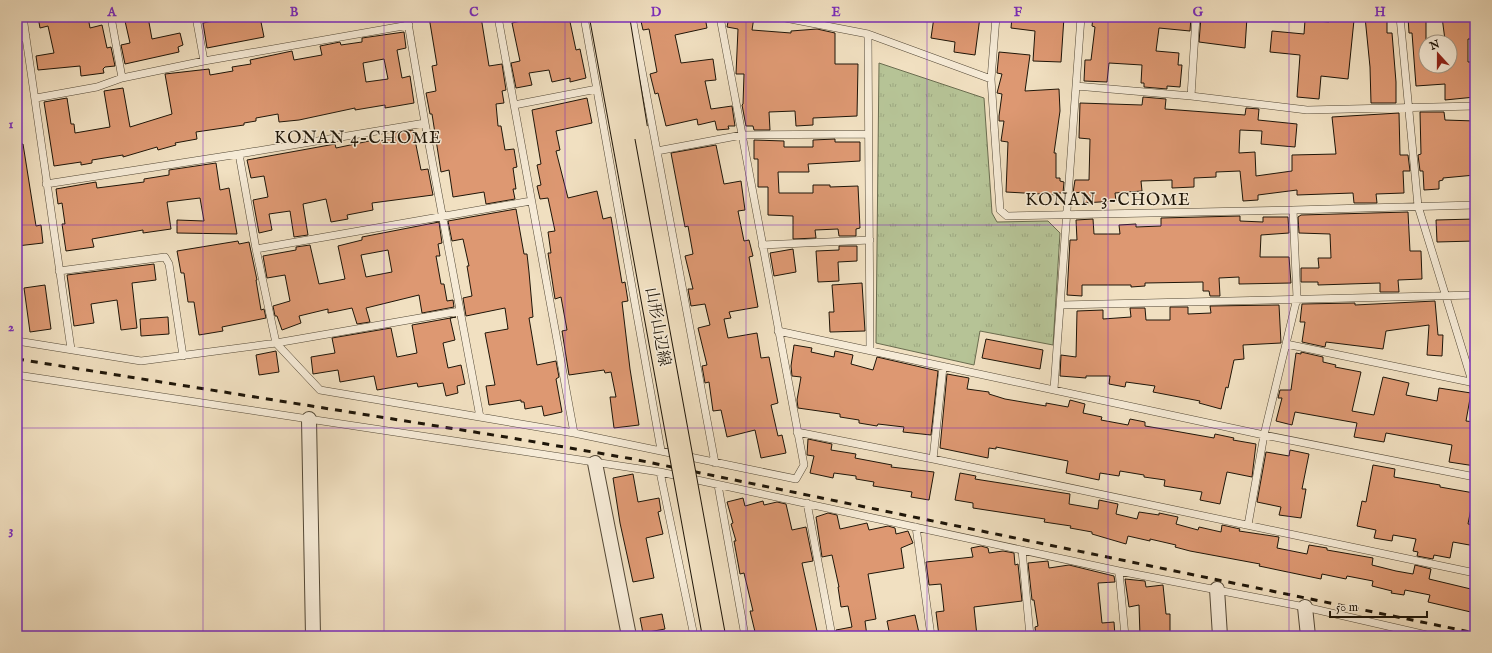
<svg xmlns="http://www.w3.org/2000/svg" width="1492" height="653" font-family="'IM FELL English','Noto Serif JP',serif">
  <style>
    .park { fill: url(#park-tufts); stroke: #6a6c4f }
    .building { fill: #dd9872; stroke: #1e1508; fill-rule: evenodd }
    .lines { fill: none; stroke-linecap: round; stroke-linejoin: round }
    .service-casing { stroke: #534836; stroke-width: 8 }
    .minor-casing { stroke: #534836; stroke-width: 16 }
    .service { stroke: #f6ebd7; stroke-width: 7 }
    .minor { stroke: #f6ebd7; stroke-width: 14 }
    .rail { stroke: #1e1508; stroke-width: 3; stroke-dasharray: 7 7; stroke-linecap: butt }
    .primary-bridge-casing { stroke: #1e1508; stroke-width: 24; stroke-linecap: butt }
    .primary-bridge { stroke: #f1e0c1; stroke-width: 22 }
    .grid { fill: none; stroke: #7b2cbf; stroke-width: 1; stroke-opacity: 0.55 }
    .labels { text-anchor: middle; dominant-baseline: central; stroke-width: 3; stroke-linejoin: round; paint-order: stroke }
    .street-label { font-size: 16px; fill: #1e1508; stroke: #f6ebd7 }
    .neighbourhood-label { font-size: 17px; letter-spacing: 1px; fill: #1e1508; stroke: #f6ebd7 }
    .neatline { fill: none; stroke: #7b2cbf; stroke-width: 1.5 }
    .grid-label { font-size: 13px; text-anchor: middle; font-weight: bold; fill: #7b2cbf }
  </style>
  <defs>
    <pattern id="park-tufts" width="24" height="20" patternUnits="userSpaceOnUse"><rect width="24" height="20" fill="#b6c396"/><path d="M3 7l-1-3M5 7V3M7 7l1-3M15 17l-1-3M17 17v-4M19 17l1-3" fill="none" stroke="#9ca780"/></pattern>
  </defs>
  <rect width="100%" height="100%" fill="#f1e0c1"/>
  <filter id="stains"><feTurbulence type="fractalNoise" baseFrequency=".005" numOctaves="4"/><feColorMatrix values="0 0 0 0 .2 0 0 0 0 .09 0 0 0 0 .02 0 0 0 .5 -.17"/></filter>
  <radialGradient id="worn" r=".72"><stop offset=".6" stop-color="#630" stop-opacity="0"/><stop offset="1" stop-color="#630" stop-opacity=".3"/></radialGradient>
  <path class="park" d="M879,63L984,98L992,213L997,222L1048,221L1060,233L1053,345L980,331L974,365L876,343Z"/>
  <path class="building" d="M38,17H88L90,28L102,25L107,48L111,47L115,66L105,67L103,69L104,73L81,76L80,66L38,70L36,56L54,53L48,26L40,28Z
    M148,17L152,39L180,33L183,45L178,47L179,52L125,64L121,45L130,43L125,21Z
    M235,17H260L264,37L207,48L203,23Z
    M429,17H481L489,66L502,64L506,90L502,91L504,103L496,104L498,126H501L505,150L514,149L517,167L513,168L516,189H513L515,199L486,204L484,192L453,197L449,170L441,172L432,114H430L426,93L436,91L432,66L437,65Z
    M550,17H569L576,50L580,49L586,78L570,82V78L552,82L549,70L529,73L532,85L516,88L511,63L520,61L512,23L535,18L536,20Z
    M640,17H705L707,28L675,35L681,63L713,59L716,80L705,81L711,109L732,106L735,126H728L729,129L717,130L715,121L698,125L697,119L666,126L658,93L655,94L650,74L657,72L649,29L643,30Z
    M729,17H754L752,30L791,33V31L817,29L835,33V64H858L857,116L813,118V125L796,126L795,111L769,112L770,130H754L753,126H746L742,105L743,104L744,74H736L738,29L727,27Z
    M934,17L958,20V17H980L975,55L954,52L955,42L931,38Z
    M1012,17H1064L1061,62L1033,61L1035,31L1011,28Z
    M1093,17H1191L1190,31L1159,28L1156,51L1179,53L1178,65H1182L1180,87L1167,86V89L1144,87V83H1141L1142,65L1109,63L1107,82L1084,81L1085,60H1091L1095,27L1092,26Z
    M1201,17H1247L1245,48L1199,42Z
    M1365,17H1387V33H1392L1396,82V103H1371L1370,67Z
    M1408,17H1426V66H1450V40H1445L1442,17H1475V39H1468V62H1475V97L1445,100V84L1416,86L1412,33H1409Z
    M1330,19L1354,20L1348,79L1321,76L1319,99L1297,97L1300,55L1270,52L1272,31L1304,34L1305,20L1329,22Z
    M404,32L406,48L397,50L402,78L410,76L414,103L385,108V105L355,110V108L299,120L279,122L278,114L256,118V121L244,123V125L196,132L197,139L175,143L176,145L158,150L157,147L123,157V155L92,160V163L81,165V162L54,166L44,102L67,98L71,124H74L75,133L110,127L104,91L123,88L130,127L172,114L165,74L209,69L210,75L233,71L232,67L251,64L250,60L292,51L294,60L322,55L320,46L340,42L341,45L362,42V38ZM384,59L388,79L366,82L363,63Z
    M999,52L1030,55L1025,91L1059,89L1060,111L1054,153H1056V178H1060V181L1064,182L1063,193H1059V195L1006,192L1008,142L1001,141L1004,121H999V116L1002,94L997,93L1002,74L997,73Z
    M1143,97L1166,99L1165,109L1245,115L1246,108L1259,109L1258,120L1297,124L1295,147L1261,144L1262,131L1240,130L1239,153L1255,152L1256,176L1292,171V155L1336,154L1332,117L1399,113L1400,155H1408L1410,171H1403L1404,193L1376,194L1377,203H1354L1353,193L1297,195V190L1258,195V200L1243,201L1240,171L1216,172V177L1194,178V187L1172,188V180L1141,181L1142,191L1115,193L1116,201L1083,203V192L1073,193L1075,180H1089L1090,139L1079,138L1080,103L1142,105Z
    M587,98L592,123L556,131L560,150L556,151L568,198L597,191L603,219L611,217L622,283L625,282L628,301L622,302L630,369L639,425L614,428L610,397H616L611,372L605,373L604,370L569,375L562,331L567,330L561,297L555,299L548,253H551L548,232L555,231L548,198L540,199L537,186L541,185L537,165L541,164L532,110Z
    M1420,112H1444L1445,120L1475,121V175L1443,178V180L1439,181V189L1424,190L1423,171H1420L1418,155L1421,154Z
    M413,130L421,170L428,169L433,195L372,203L373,210L347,215L348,219L331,222L326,199L303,204L308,235L294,237L290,211L269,214L272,230L259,233L253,200L268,197L264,176L251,178L247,160L335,144L336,148L374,140V142L395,138L394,133Z
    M835,139V142H860V161L808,164L809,172H778L779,193H813V185H830V187L858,186L860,228L856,229V236H839L838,229L815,230L816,238L793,239V216L768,215V187H758V159H754V140L784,141V147H813V140Z
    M23,144L36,226L41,225L43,243L17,246V145Z
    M716,145L724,184L741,181L745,210L738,211L744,241L749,240L753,256L749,257L758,307L729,312L731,318L724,319L728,338L757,333L761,358L769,357L778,403L771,405L778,436L782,435L786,453L761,458L755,430L727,437L721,410L713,411L709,382L705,383L702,366L707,365L698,328L710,325L705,304L691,306L688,289H693L685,256L693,254L688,226L685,227L671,153Z
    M216,163L220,190L229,188L237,234L177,233V220L204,221L200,198L167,202L171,229L143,233V230L92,239L94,247L66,251L62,224H65L62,203L58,204L56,189L96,182L97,188L144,182V179L169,175V170Z
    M516,209L524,254H527L529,272L533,317L529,318L537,365L556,361L559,377L556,379L562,412L544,416L542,406L525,409L524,402H521V400L489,405L486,386L495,385L485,333L508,329L505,308L466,316L463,298L472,296L467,266H469L463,239L452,241L448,221Z
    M1408,212L1410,251H1421L1422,279L1398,280L1399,292H1380V283L1318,285V282H1301V268H1319L1318,258H1331L1330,234L1299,233L1298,217L1301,215Z
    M1240,216V221L1263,222V217H1288L1289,233L1261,235L1260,257H1289L1291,283L1239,284V277L1219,278L1220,296H1210L1209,291H1203V282L1145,283V286L1131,287V285H1082V296L1067,295L1070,240H1077L1076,220L1093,219L1094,234H1120L1119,225L1136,224V227L1161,226V218Z
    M1475,219V241L1437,242L1436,220Z
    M439,222L442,243L438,244L440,256H436L441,284H444L447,301L453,300L454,307L422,313L419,295L366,308L370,322L357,324L352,308L328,313V309L299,316L301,323L282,330L277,316H275L273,306L290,301L285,275L267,278L263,256L296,250V247L310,245L319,284L345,279L338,246L362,240V237ZM388,250L392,272L366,277L361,255Z
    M238,241L239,244L249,242L257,280H256L261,310L264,309L266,318L222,327L223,331L199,335L194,302H188L184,273H181L177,251Z
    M839,246H857V261L838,262L839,281L818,282L816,251L839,250Z
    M793,249L796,272L774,276L770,253Z
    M154,264L156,280L132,283L137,328L121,330L117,300L91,304L94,323L74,326L67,275Z
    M862,283L865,331L830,332L829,312H834L832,285Z
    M45,285L51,329L30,332L24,288Z
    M1435,301L1438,335H1443L1442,356L1427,355L1429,325L1386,331L1383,349L1326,342L1325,347L1302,342L1305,322H1300L1302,304L1355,303V305Z
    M1279,305L1281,343L1243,345L1244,359L1234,360L1228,388L1226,387L1221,409L1199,403L1200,401L1153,392L1155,386L1126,382L1125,387L1109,384L1110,376H1086V378L1060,376L1061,355L1076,357L1077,311L1103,310V319L1131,317L1130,308H1145L1146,320H1170V307H1188V314L1211,313L1210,306Z
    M168,317L169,334L141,336L140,319Z
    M456,317L450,318L455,340L443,343L448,368L461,365L465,384L457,386L458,393L446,396L443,383L418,387L417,383L377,390L374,376L340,382L338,370L313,374L311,357L335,353L332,338L391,328L397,357L417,353L412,325Z
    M986,339L1043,350L1040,369L982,358Z
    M794,345L812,348L811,352L834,357L835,351L853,355L851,364L873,370L877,357L938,371L931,435L903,432L904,427L878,424L877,426L859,423V420L840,417V414L798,408L797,400L801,377L792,376L791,366Z
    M276,351L279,372L259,375L256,355Z
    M1301,352L1323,357V362L1336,365L1335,367L1361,372L1352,411L1374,415L1383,377L1409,383L1406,395L1437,401L1439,388L1471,393L1466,421L1475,422L1472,447H1475V466L1449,462L1452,445L1386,433L1384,442L1354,437L1357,423L1295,412L1292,425L1276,421L1282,398H1278L1280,390H1291L1296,353L1301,354Z
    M947,374L969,378L967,389L989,392V394L1005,399L1046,406V403L1068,407L1070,400L1085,404L1083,413L1102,417L1101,420L1128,425L1130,419L1145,422V426L1169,430L1214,438L1215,434L1234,438L1233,440L1256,444L1252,477L1227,472L1220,504L1200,500L1202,492L1164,486L1165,480L1144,477V475L1120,471L1119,476L1100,473L1099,480L1066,473L1068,461L996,447V449L989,448L988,458L940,448Z
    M808,439L832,444L831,450L856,454L855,458L892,465L891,467L934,472L929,500L911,497L912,492L873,486L874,482L856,479V476L834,473L833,478L810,473L814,456L807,455Z
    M1290,450L1309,454L1302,489H1306L1301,518L1279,515L1281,507L1257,502L1266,452L1289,456Z
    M1373,465L1395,469L1394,477L1440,485V487L1474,493L1468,524L1475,525V546L1453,542L1450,558L1434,555L1433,559L1417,556L1418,552L1413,551L1416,539L1393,535L1392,541L1374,538L1376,530L1357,526L1362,501L1366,502Z
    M960,473L976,476L975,479L1070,494L1069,504L1098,509L1099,500L1118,504L1116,514L1137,519L1139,512L1159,515V513L1178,517L1176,524L1198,530L1199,527L1221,532L1222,525L1240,529L1239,531L1279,537L1277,548L1307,554L1309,545L1327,548V550L1373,558L1372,565L1396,571L1413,574L1415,565L1431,569L1429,579L1475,590V613L1428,602L1430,595L1405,590L1404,595L1391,593L1392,591L1372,586L1373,581L1347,576L1346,579L1322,574L1321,579L1259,566L1260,564L1190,551L1175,547L1176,545L1150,539V541L1128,536L1126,544L1092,534V532L1070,528L1071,526L1044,522L1045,519L973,508V503L955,500Z
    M633,474L638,502L659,498L661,511L658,512L663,534L646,538L654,578L633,582L620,523L613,478Z
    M743,498L745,506L763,501L764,505L777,502L786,504L792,530L806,527L813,561L802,563L818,636H756L750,611H753L744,573L740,574L734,541H736L731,524L733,523L727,502Z
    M828,513L837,515L840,529L867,523L869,530L888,526L895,528L896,534L908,531L913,543L901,548L904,568L868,574L876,619L865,621L867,636H837L836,630L852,627L848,606L841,607L838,587H839L832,555L822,557L816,517Z
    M981,546L988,548L989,553L1003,551L1014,553L1015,565L1018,564L1022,601L974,607L977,636H939L936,612L944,611L941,584L929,585L926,562L973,557L971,548Z
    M1048,561L1049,568L1069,565L1114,576L1115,582L1098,583L1102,623L1114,622L1115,636H1036L1035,627L1038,626L1034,600H1032L1028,563Z
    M1125,579L1145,581L1146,587L1163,585L1166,614H1170V636H1140L1139,605L1129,607Z
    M662,614L665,629L643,633L640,618Z
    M915,615L919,633L890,636L887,621Z"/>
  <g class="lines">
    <defs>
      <path id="service" d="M23,17L71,349
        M111,17L122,78
        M196,17L204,61
        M407,17L425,123L480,417
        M498,17L574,433
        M584,17L661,450
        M632,17L715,463
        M780,17L868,34L991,79
        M996,17L991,79L1000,210L1007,216L1293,210L1475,205
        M1400,17L1418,206L1475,391
        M868,34L870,350
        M17,38L26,36
        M1076,86L1191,96L1307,110L1475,106
        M1191,96L1196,17
        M36,98L97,87L122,78L204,61L409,25
        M514,105L597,89
        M657,151L742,135L868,134
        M239,154L256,249L276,343L460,311
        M46,184L239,154L425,123
        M762,245L870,240
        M256,249L531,201
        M59,271L165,257L169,264L183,356
        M1061,305L1475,295
        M778,331L1264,435L1475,477
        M17,341L141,361L276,343L320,390L574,433L796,479L804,465L720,17
        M1286,344L1475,383
        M17,375L660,472L1119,571L1305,607L1431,636
        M1054,389L1081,17
        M797,432L933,459L1475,573
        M933,459L943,367
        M660,472L694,636
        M718,485L745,636
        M807,503L832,636
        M1248,525L1264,435L1297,298L1293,210
        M916,527L931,636
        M1022,550L1030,636
        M1119,571L1125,636"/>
      <path id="minor" d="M309,419L313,636
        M595,463L629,636
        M1217,589L1220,636
        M1305,607L1308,636"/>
    </defs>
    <use href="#service" class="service-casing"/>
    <use href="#minor" class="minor-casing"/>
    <use href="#service" class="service"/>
    <use href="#minor" class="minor"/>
    <path class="rail" d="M17,359L512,438L633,459L1475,633"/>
    <defs>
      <path id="primary-bridge" d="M601,17L714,636
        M618,17L636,128"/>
    </defs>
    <use href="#primary-bridge" class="primary-bridge-casing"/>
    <use href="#primary-bridge" class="primary-bridge"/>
  </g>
  <path class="grid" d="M203,17V636M384,17V636M565,17V636M746,17V636M927,17V636M1108,17V636M1289,17V636M17,225H1475M17,428H1475"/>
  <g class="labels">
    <g class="street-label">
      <text transform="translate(657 327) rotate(80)">山形山辺線</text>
    </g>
    <g class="neighbourhood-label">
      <text x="358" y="138">KONAN 4-CHOME</text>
      <text x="1108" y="200">KONAN 3-CHOME</text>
    </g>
  </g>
  <rect width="1492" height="653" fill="none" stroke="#f1e0c1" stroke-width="44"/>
  <g transform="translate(1438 54) rotate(339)"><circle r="19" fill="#f6ebd7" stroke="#a09584"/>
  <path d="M0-3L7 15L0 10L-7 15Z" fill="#8f2418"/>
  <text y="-6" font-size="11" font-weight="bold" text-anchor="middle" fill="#1e1508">N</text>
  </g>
  <path d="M1330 611v6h97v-6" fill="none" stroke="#1e1508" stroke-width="2"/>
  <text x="1336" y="611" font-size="12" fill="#1e1508" stroke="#f6ebd7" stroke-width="3" paint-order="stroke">50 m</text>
  <rect x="22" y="22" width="1448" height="609" class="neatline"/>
  <g class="grid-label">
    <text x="112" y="16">A</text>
    <text x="294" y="16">B</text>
    <text x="474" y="16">C</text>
    <text x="656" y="16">D</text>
    <text x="836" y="16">E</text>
    <text x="1018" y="16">F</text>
    <text x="1198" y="16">G</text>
    <text x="1380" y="16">H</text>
    <text x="11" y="128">1</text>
    <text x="11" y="331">2</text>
    <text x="11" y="534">3</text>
  </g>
  <rect width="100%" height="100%" filter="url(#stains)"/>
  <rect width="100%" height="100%" fill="url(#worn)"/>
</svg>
